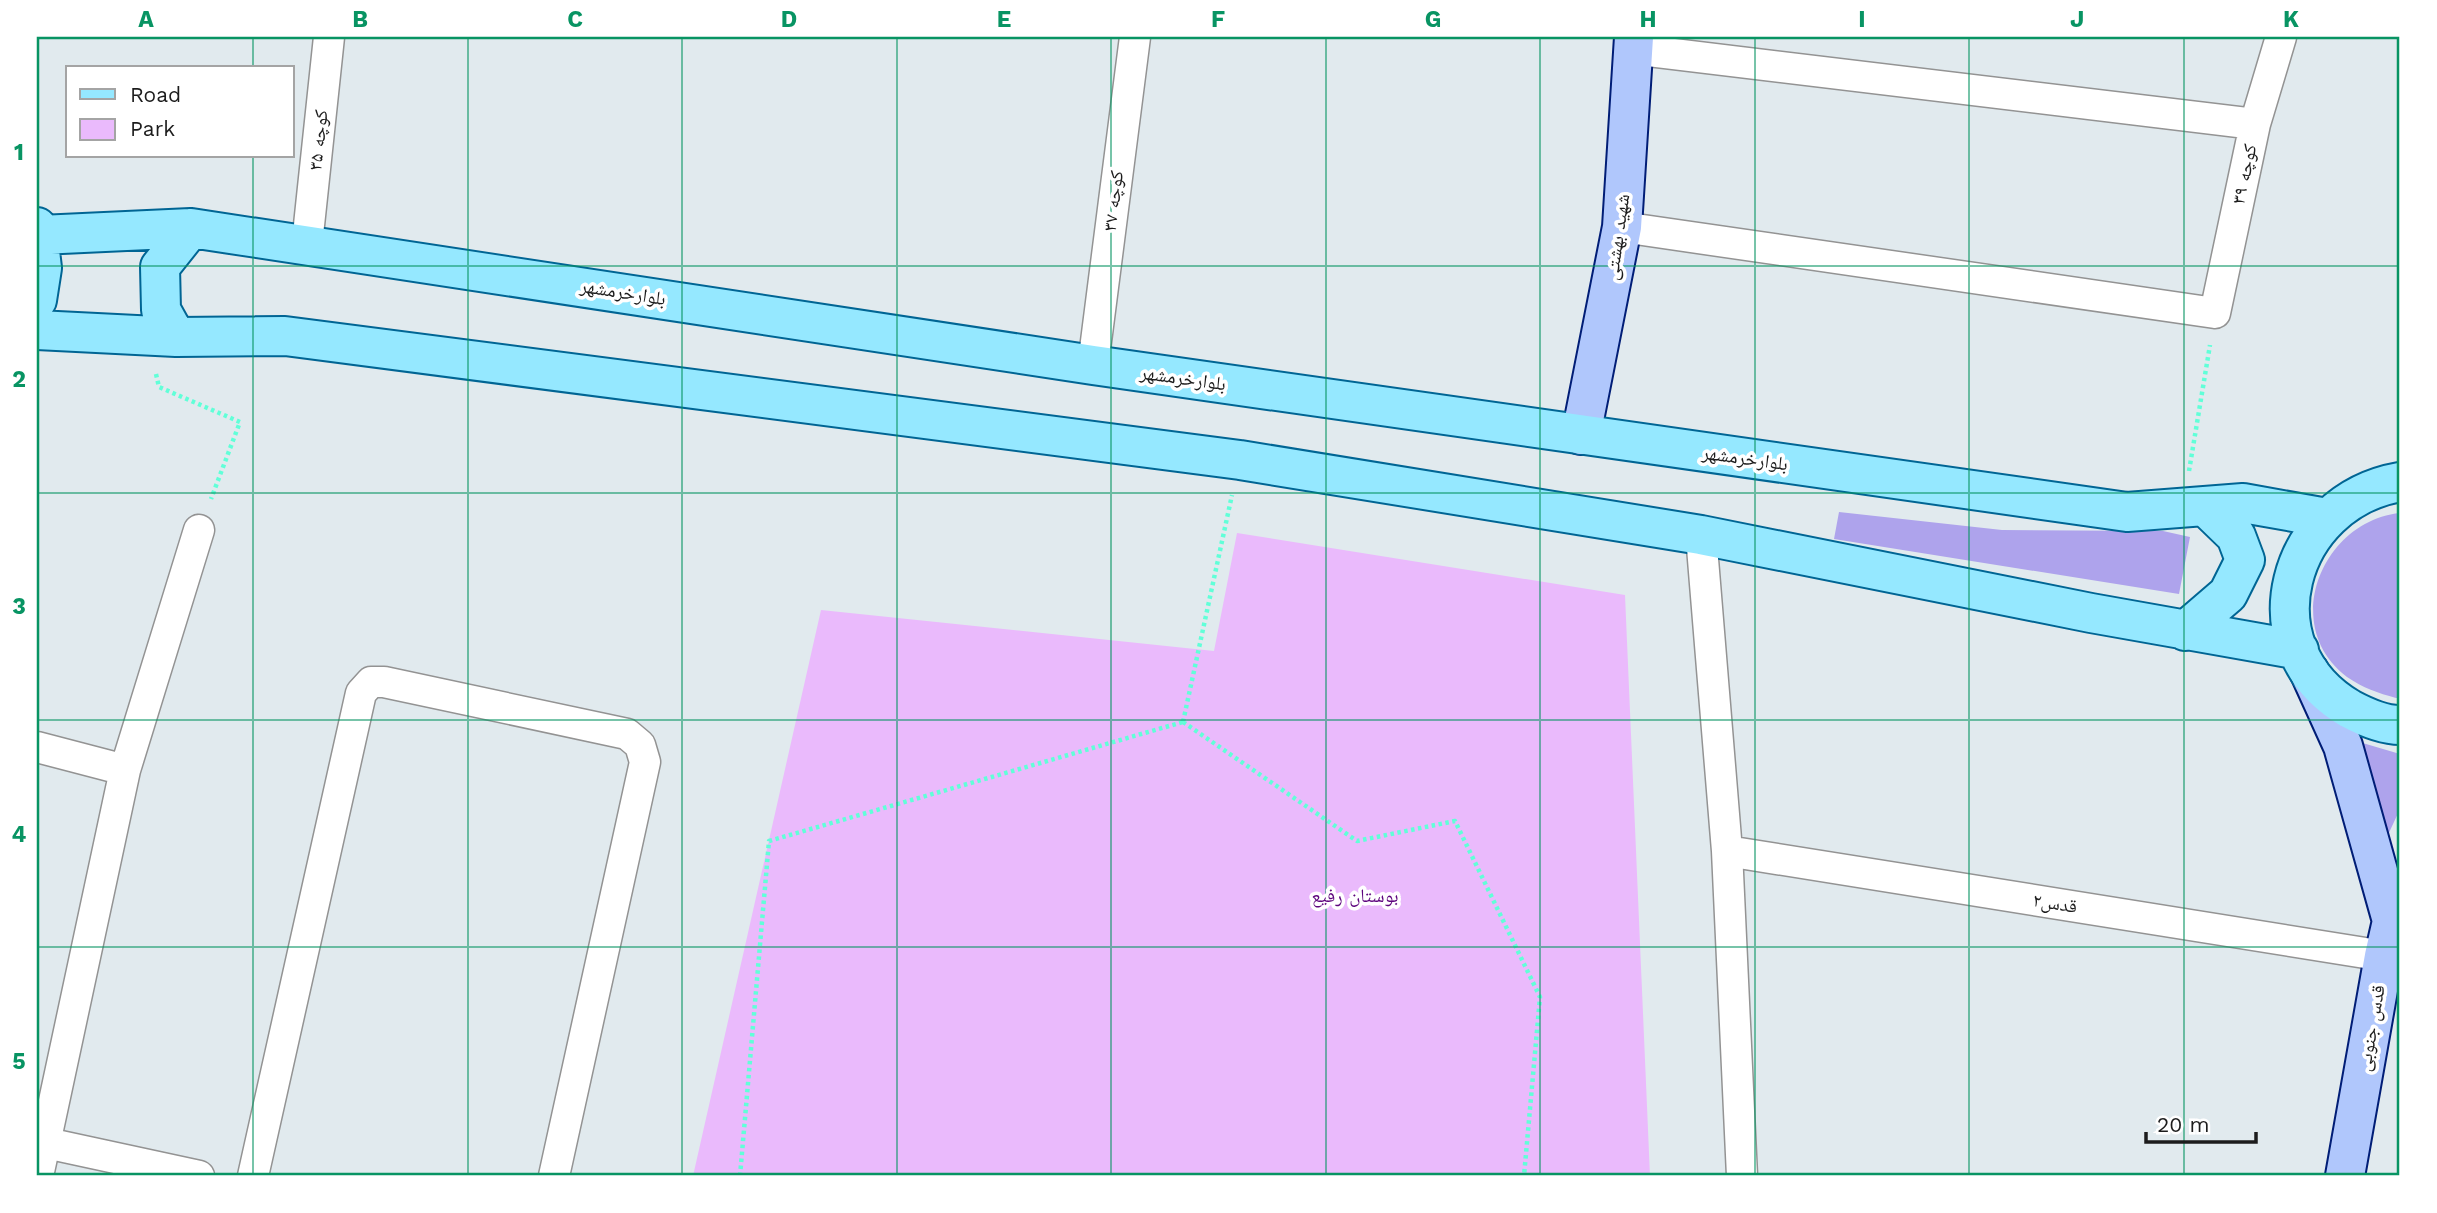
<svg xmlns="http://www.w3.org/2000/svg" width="2437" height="1213" font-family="'Work Sans','Noto Naskh Arabic',sans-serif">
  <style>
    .grass { fill: #aea3ec }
    .park { fill: #eabafc }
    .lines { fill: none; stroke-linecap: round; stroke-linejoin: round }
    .street-casing { stroke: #939393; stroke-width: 33 }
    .secondary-casing { stroke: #001d76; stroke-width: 42 }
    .primary-casing { stroke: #006594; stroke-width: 42 }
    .path { stroke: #61ffd8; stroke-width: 4.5; stroke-dasharray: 3.5 3.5; stroke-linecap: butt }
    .street { stroke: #fff; stroke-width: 30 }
    .secondary { stroke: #b0c7fc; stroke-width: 38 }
    .primary { stroke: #95e8ff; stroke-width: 38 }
    .grid { fill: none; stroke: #089463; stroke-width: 2; stroke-opacity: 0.55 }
    .labels { text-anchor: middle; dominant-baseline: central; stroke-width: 7; stroke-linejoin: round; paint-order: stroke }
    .street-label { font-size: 19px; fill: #1c1c1c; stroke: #fff }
    .park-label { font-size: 19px; fill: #5e067e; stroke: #fff }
    .neatline { fill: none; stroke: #089463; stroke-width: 2.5 }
    .grid-label { font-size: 23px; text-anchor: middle; font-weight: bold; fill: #089463 }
  </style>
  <rect width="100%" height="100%" fill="#e1eaee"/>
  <path class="grass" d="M1839,512L2002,530L2163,531L2190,537L2179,594L1834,539Z
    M2400,513V698H2396C2378,693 2363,688 2347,677C2279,626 2322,521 2400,513Z
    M2349,739L2400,754V809L2374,865Z"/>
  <path class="park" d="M1237,533L1625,595L1650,1176H693L821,610L1214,651Z"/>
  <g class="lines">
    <defs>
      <path id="street" d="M1632,49L2255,124
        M1622,227L2215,313L2255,124L2281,37
        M307,244L329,37
        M1093,365L1135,37
        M1701,535L1727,851L1742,1176
        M37,747L125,770
        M1727,851L2384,956
        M37,1141L199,1176
        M38,1176L125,770L199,530
        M253,1176L361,693L371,682H384L627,734L640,745L645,762L554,1176"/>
      <path id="secondary" d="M1581,435L1622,227L1634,37
        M2309,671L2343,746L2392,921
        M2345,1176L2384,956L2392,921L2400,901"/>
      <path id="primary" d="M37,227L42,268L37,300
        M40,235L191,228L1093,365L2127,512L2243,503L2327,518
        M37,330L176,337L285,336L1240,460L1701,535L2091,613L2299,650
        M176,337L161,310L160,267L191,228
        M2400,482C2286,502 2246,648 2350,709C2365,717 2383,725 2400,725
        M2185,631L2228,594L2245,560L2236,536L2205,506"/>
    </defs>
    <use href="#street" class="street-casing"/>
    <use href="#secondary" class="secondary-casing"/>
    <use href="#primary" class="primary-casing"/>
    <path class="path" d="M156,374L159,387L240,422L211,499
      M2189,471L2210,345
      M1183,722L1357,841L1455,821L1540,997L1524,1176
      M1183,722L1232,495
      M740,1176L769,841L1183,722"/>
    <use href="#street" class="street"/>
    <use href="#secondary" class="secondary"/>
    <use href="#primary" class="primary"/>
  </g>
  <path class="grid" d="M253,37V68M468,37V1176M682,37V1176M897,37V1176M1111,37V1176M1326,37V1176M1540,37V1176M1755,37V1176M1969,37V1176M2184,37V1176M253,156V1176M37,266H2400M37,493H2400M37,720H2400M37,947H2400"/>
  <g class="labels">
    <g class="street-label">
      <text transform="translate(318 140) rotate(-84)">کوچه ۳۵</text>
      <text transform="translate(2244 174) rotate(-78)">کوچه ۳۹</text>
      <text transform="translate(1113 201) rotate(-83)">کوچه ۳۷</text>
      <text transform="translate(1617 237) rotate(-82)">شهید بهشتی</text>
      <text transform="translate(623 292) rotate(9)">بلوارخرمشهر</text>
      <text transform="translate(1183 378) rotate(8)">بلوارخرمشهر</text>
      <text transform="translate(1745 458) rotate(8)">بلوارخرمشهر</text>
      <text transform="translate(2055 903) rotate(9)">قدس۲</text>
      <text transform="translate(2371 1028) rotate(-80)">قدس جنوبی</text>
    </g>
    <g class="park-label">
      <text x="1355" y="895">بوستان رفیع</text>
    </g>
  </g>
  <rect width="2437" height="1213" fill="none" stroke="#ffffff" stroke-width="77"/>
  <rect x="66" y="66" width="228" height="91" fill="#ffffff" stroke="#a4a4a4" stroke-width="2"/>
  <rect x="80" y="89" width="35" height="10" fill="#95e8ff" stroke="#a4a4a4" stroke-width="2"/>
  <text x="130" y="102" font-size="21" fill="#1c1c1c">Road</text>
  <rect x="80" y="119" width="35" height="21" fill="#eabafc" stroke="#a4a4a4" stroke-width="2"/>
  <text x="130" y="136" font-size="21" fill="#1c1c1c">Park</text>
  <path d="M2146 1132v10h110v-10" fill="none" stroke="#1c1c1c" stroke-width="3.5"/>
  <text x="2157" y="1132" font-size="21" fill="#1c1c1c" stroke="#ffffff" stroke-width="5" paint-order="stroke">20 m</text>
  <rect x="38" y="38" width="2360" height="1136" class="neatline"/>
  <g class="grid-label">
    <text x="146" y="27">A</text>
    <text x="360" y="27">B</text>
    <text x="575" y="27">C</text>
    <text x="789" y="27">D</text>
    <text x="1004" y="27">E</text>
    <text x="1218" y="27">F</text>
    <text x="1433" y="27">G</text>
    <text x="1648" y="27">H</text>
    <text x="1862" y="27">I</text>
    <text x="2077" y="27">J</text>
    <text x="2291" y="27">K</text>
    <text x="19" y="160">1</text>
    <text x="19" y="387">2</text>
    <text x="19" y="614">3</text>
    <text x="19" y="842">4</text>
    <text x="19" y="1069">5</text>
  </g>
</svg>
